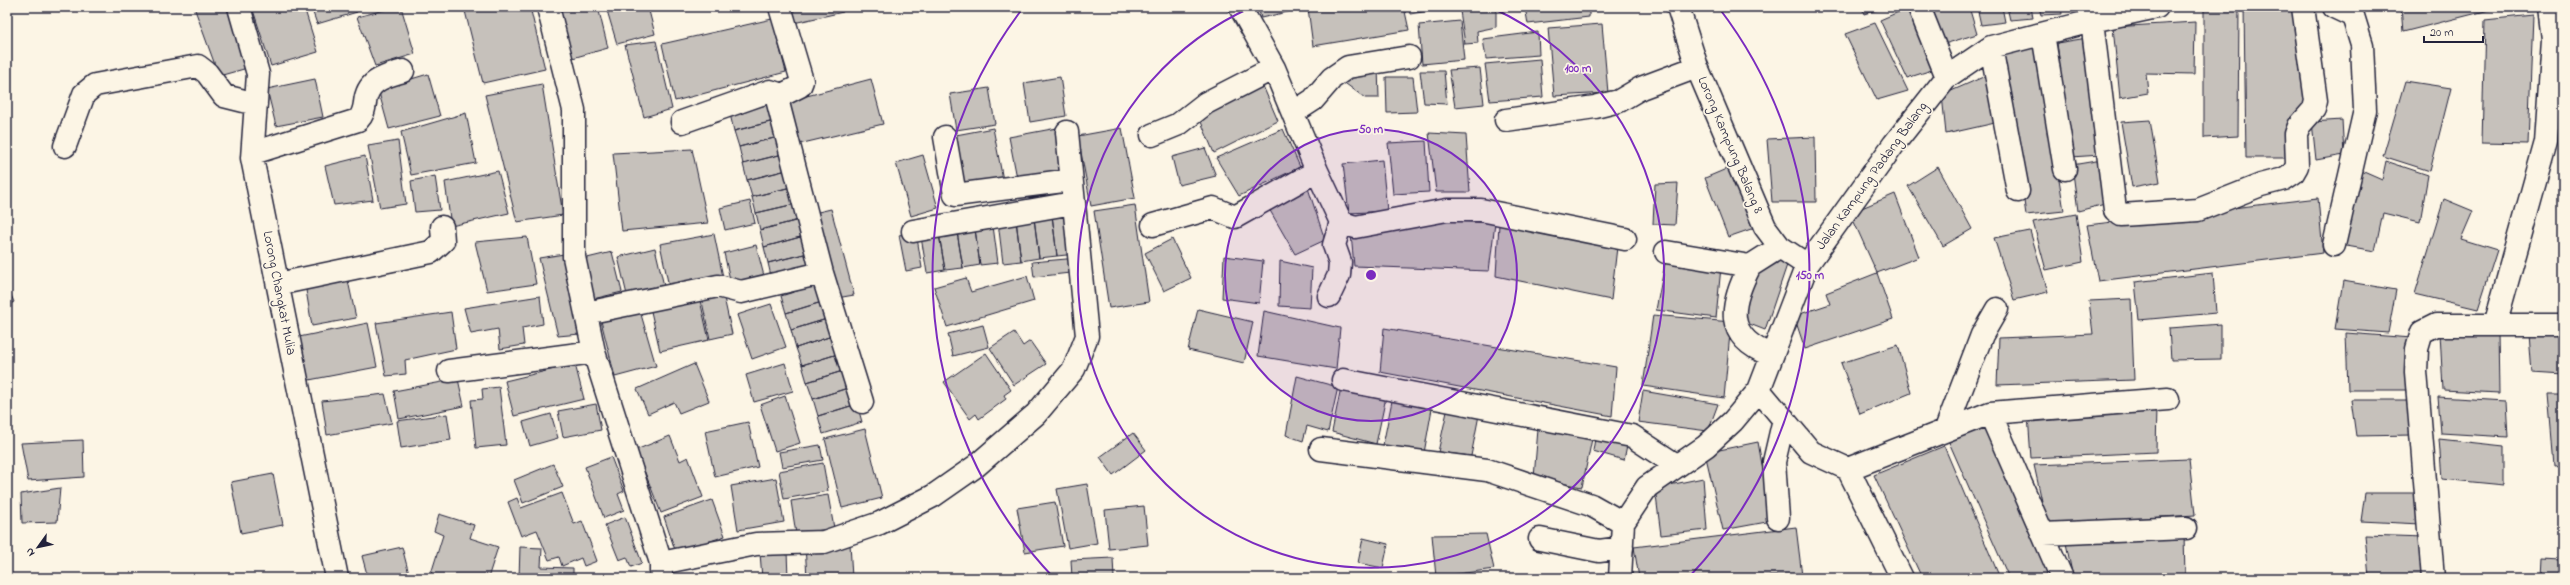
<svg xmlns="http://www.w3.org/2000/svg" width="2570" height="585" font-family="'Indie Flower',sans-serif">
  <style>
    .building { fill: #c6c1bb; stroke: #22223b }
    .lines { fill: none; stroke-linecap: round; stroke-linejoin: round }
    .minor-casing { stroke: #22223b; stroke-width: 25 }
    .minor { stroke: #fcf5e5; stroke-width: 22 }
    .ring { fill: none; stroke: #7b2cbf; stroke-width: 2 }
    .labels { text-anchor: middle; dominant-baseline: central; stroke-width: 3.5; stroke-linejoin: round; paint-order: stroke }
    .street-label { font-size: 14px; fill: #22223b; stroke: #fcf5e5 }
    .centre { fill: #7b2cbf; stroke: #fcf5e5; stroke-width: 2 }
    .ring-label { font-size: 12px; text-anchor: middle; font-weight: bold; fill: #7b2cbf; stroke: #fcf5e5; stroke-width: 3.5; stroke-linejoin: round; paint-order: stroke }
  </style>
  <rect width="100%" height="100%" fill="#fcf5e5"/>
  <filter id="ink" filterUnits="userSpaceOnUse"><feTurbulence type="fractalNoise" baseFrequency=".025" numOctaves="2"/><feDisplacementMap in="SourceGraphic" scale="8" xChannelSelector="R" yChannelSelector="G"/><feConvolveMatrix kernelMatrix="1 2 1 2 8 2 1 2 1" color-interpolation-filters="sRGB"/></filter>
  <g filter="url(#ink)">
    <path class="building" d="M194,7H232L251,67L219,76Z
      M252,7H304L318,52L271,66Z
      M311,7H356L357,12L317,24Z
      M396,7H401L415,54L375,66L357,17Z
      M464,7H530L545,69L483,83Z
      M557,7H598L608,48L569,59Z
      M606,7H648L655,34L617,44Z
      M783,7H842L843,12L789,24Z
      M1258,7H1295L1296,10L1261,18Z
      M1404,7L1409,30L1313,46L1308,8Z
      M1409,7H1453L1410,14Z
      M1485,7H1496V27L1477,31L1478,43L1465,44L1460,11Z
      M1525,7H1589V17L1528,24Z
      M1862,7H1886L1864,14Z
      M1910,7L1935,69L1907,78L1880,20Z
      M1942,7H1969L1977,34L1941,45L1931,10Z
      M1977,7H2002L2005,22L1981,25Z
      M2007,7H2031L2033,18L2010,20Z
      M2039,7H2061L2062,14L2041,15Z
      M2204,7H2239L2238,136L2204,138Z
      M2244,7H2293L2310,90L2287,158H2246Z
      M2401,7H2501L2403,32Z
      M2533,15L2528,144L2482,143L2485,20Z
      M772,19L786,72L675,101L662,44Z
      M1460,21L1464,60L1422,64L1419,25Z
      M2195,22L2194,74L2146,73L2148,93L2120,98L2113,27Z
      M1875,23L1908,91L1877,100L1845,34Z
      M1602,24L1608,93L1554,96L1548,28Z
      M1538,32L1539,55L1486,59L1483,39Z
      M2087,38L2101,155L2071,157L2057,43Z
      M656,41L672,109L644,117L625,45Z
      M2038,45L2064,211L2026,215L2003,50Z
      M1540,59L1543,97L1490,101L1485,64Z
      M1378,68L1379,98H1365L1342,81Z
      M1480,68L1484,104L1455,107L1449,70Z
      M1420,71H1444L1447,104L1424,103Z
      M428,74L440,116L389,129L378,89Z
      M1990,74L1995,123L1946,134L1942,95Z
      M1060,77L1066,116L1030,122L1024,83Z
      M1386,77H1413L1417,112L1387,113Z
      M315,79L323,117L276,126L267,89Z
      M871,79L883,124L799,144L784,102Z
      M2405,81L2451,88L2430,171L2383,156Z
      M542,84L563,215L517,222L485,95Z
      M1263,86L1278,121L1214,153L1199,117Z
      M989,88L995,124L956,130L950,94Z
      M770,104L774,121L734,131L730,114Z
      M466,113L476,163L411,175L401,132Z
      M2150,120L2160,182L2132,187L2121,122Z
      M2342,120L2344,155L2316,160L2312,122Z
      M774,121L778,137L739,147L734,131Z
      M993,128L1003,180L965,187L956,135Z
      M1057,128L1062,156L1068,169L1017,178L1009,137Z
      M1122,128L1135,198L1091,206L1078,136Z
      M1283,129L1300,167L1239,196L1216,158Z
      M1429,133L1466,135L1470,192H1436Z
      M778,137L783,154L743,164L739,147Z
      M1815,137L1816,202H1772L1767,139Z
      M398,141L406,204L380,208L368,146Z
      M1426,141L1429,192L1393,194L1388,143Z
      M1205,148L1216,176L1179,185L1172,157Z
      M692,149L708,223L622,231L613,153Z
      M783,154L787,170L747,180L743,164Z
      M923,155L938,208L911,216L896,163Z
      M365,156L373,200L334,205L325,166Z
      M1382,160L1387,211L1349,213L1343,164Z
      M2102,160L2105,204L2078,211L2072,165Z
      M2386,161L2428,175L2420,222L2383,213L2375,251L2341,245L2357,169L2382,180Z
      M1731,167L1757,227L1728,237L1705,178Z
      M1938,167L1972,229L1943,246L1908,186Z
      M787,170L791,187L752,197L747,180Z
      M498,171L509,213L451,226L445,182Z
      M435,176L440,210L415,212L411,181Z
      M1678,183L1675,225L1653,224L1655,184Z
      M791,187L795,204L756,213L752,197Z
      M1308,188L1325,240L1295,254L1268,207Z
      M1895,194L1919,257L1877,273L1850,213Z
      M2318,198L2323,253L2098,281L2087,225Z
      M2444,199L2473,211L2461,239L2497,250L2478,309L2415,294Z
      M750,201L755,223L725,230L720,208Z
      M795,204L799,220L760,230L756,213Z
      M1135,205L1149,302L1109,308L1094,211Z
      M831,209L854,295L837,298L814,213Z
      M1071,213L1076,254L1057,256L1052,215Z
      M2076,214L2083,262L2046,270L2033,222Z
      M1052,215L1057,256L1039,258L1034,218Z
      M1034,218L1039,258L1021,261L1016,220Z
      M799,220L804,236L764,247L760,230Z
      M1016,220L1021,261L1003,263L998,222Z
      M1435,220L1495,223L1489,271L1354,266L1351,234Z
      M1499,224L1617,247L1611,300L1496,276Z
      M993,226L998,263L980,265L975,229Z
      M975,229L980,265L963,268L957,232Z
      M2030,231L2048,292L2014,300L1994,238Z
      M916,232L922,268L906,271L899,235Z
      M957,232L963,268L945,270L939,234Z
      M714,234L723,277L669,287L660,244Z
      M939,234L945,270L927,273L921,237Z
      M804,236L808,253L768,263L764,247Z
      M527,237L536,284L487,291L475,242Z
      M1172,239L1191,278L1164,291L1145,253Z
      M756,245L764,276L731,284L724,253Z
      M655,248L664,286L627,295L618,257Z
      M612,252L622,292L593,299L583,259Z
      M808,253L812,270L772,280L768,263Z
      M1779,253L1789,259L1765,330L1742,321L1757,265Z
      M564,254L580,334L558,336L539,258Z
      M1224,256L1263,261L1259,303L1222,298Z
      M1078,258L1079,272L1034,277L1032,262Z
      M1666,258L1721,267L1716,318L1656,310Z
      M1280,261L1312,268L1310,308L1279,306Z
      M1877,273L1893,319L1805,349L1794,316L1830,304L1826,293Z
      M2213,273L2216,313L2139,320L2135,282Z
      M347,276L356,318L312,326L305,284Z
      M1027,276L1034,301L947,327L934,287L966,278L971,292Z
      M2343,281L2396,290L2388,333L2335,329Z
      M819,284L825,301L786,313L781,296Z
      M7,286L14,302L7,306Z
      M723,293L732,334L710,339L701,297Z
      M540,296L543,324L522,328L524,345L500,349L498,329L471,334L464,308Z
      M699,296L709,340L660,351L650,307Z
      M2131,299L2134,380L1997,385L1999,338L2093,334L2089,301Z
      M825,301L830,318L791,330L786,313Z
      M771,304L786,347L752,359L737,315Z
      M1198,309L1253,322L1244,363L1188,350Z
      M640,311L656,366L615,377L601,321Z
      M1264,311L1340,328L1336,369L1258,356Z
      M451,312L456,349L405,360L406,374L386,376L376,323Z
      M1653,315L1731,322L1724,398L1643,386Z
      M830,318L835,335L796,348L791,330Z
      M368,323L377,367L304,381L299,337Z
      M2221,324V359L2171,360L2169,328Z
      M983,325L989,347L953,356L948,334Z
      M1384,328L1616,367L1612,416L1380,372Z
      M1014,332L1023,346L1030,341L1046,364L1014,385L990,348Z
      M2346,333L2412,338L2411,390H2348Z
      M2440,333H2498L2499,393L2443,390Z
      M2529,333L2563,336V375L2532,373Z
      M835,335L841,353L802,365L796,348Z
      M1898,345L1911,393L1860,414L1841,363Z
      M841,353L846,370L807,382L802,365Z
      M986,353L1011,390L1004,395L1006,399L979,419L976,414L970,419L944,382Z
      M785,363L793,391L754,402L746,375Z
      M575,364L584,399L514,416L505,381Z
      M694,364L709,401L679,413L674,402L648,414L637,389Z
      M846,370L851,387L813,399L807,382Z
      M1297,376L1338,387L1328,432L1307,426L1303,441L1286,435Z
      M458,379L464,406L399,419L394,391Z
      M499,387L506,445L476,448L471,400L483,399L482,389Z
      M851,387L857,404L818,416L813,399Z
      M1341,387L1386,397L1376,444L1332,432Z
      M1643,391L1718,404L1708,431L1638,422Z
      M385,394L392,423L327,435L322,401Z
      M2548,394H2563V464L2554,465Z
      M785,396L800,443L775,451L760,405Z
      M1393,396L1433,403L1424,453L1383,445Z
      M2438,397L2506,401L2508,437L2441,433Z
      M2351,400H2409L2413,435L2356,436Z
      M596,404L601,430L563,437L558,411Z
      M857,404L862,422L823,434L818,416Z
      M2157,406L2156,452L2031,458L2028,415Z
      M1448,407L1479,415L1471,456L1438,452Z
      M447,414L451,440L401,448L397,421Z
      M551,414L558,438L530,446L523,422Z
      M748,422L758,467L715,477L705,431Z
      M1988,427L2054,578H2009L1948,440Z
      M865,429L882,498L842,508L825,439Z
      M1538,429L1593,434L1582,487L1534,478Z
      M1596,432L1628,440L1624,460L1593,451Z
      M1133,433L1146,450L1113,475L1100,457Z
      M670,436L680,461L688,457L703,497L661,513L636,450Z
      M2439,439L2504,446V485L2442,479Z
      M83,440L84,477L28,481L21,443Z
      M1758,442L1772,521L1723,530L1705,453Z
      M820,445L823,460L782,467L779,452Z
      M1944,446L2000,578H1922L1874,475Z
      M611,457L624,491L618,494L624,510L604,518L585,467Z
      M2189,459L2195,515L2047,524L2034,465Z
      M823,463L828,491L784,499L779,471Z
      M553,464L563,487L523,503L514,480Z
      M273,474L283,525L241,533L231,482Z
      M776,478L784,522L738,530L731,486Z
      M1703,478L1707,530L1661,535L1655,488Z
      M1087,484L1097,543L1068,548L1057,489Z
      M60,488L57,522L22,523L21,494Z
      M562,493L574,524L582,521L597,561L584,566L581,558L562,566L559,557L549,560L537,530L521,536L508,502L517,498L521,508Z
      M2365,493H2417L2421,524L2361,521Z
      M828,495L834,528L796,534L791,501Z
      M712,500L725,536L676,553L664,517Z
      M1055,502L1063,546L1025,552L1017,508Z
      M1144,506L1148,545L1109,549L1105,510Z
      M439,514L474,525L470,538L498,547L488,578L430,577L443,535L434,531Z
      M625,517L642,563L631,567L627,557L619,560L605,525Z
      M1796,527L1802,576L1639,578L1634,547Z
      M2560,527H2563V578H2542L2543,559L2561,560Z
      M1486,534L1494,569L1436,577L1432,535Z
      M2184,534L2185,578H2073L2066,543Z
      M2365,535L2424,537L2427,578L2369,577Z
      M1363,538L1388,544L1383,568L1358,563Z
      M850,543L852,578H807L805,545Z
      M402,547L410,578H368L362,556Z
      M520,547L542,548L541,567L573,568V578H519Z
      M787,552L788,578H762L760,553Z
      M1113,558L1114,578H1072L1071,560Z"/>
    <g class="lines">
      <defs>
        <path id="minor" d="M239,7L258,74L252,158L337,578
          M548,7L574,110V257L594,352L661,563V577
          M780,7L802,81L800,86L782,95
          M1240,7L1274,68L1317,171L1341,222L1355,227L1447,210H1481L1625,239
          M1678,7L1697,67L1765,227L1780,247L1807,265
          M1919,7L1947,77
          M2334,7L2353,16L2362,45L2365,110L2334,245
          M2549,7L2553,40L2546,142L2495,325H2563
          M2092,21L2115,210L2121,215L2198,210L2261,185L2284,179L2293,173L2297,166L2296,134L2299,126L2314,109L2316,101L2303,7
          M2043,34L2065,169
          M1991,47L2018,191
          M1293,113L1313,100L1332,78L1348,67L1409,57
          M1506,120L1595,107L1619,101L1641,88L1697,67
          M682,122L770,91L782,95L778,103L822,273L862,402
          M1152,135L1179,124L1206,103L1274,68
          M945,137L955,195L1071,180
          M65,146L84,94L95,85L198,66L207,73L224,96L256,104
          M253,153L358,120C363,115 364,110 365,103C367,80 384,77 403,71
          M1153,225L1213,208L1235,217L1317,171
          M913,231L1073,203
          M1666,252L1750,266L1780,247
          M1750,266C1730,305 1723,337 1771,355
          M278,284L431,252L443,241L442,227
          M1329,296L1339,275L1340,262L1334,245L1341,222
          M586,313L718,286L741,292L822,273
          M449,371L594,352
          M1343,380L1632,436L1676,465
          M1759,390L1811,452L1848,469L1990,413L2168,399
          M1990,413L2062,578
          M1946,429L1982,335L1997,309
          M1321,449L1487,470L1591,505L1623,523
          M1848,469L1902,578
          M1778,518L1774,462L1784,419
          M2043,534L2186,528
          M1540,539L1599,551L1622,548
          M661,563L756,544L824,542L880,523L933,496L976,466L1036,414L1074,369L1087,336L1067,132
          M1620,578L1623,523L1647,487L1706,446L1733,421L1759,390L1807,265L1894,144L1947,77L1991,47L2092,21L2157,7
          M2433,578L2416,372L2417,349L2422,332L2436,325H2495"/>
      </defs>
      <use href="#minor" class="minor-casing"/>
      <use href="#minor" class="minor"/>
    </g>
  </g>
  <circle cx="1371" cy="275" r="146" fill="#7b2cbf" fill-opacity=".12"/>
  <g class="ring">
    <circle cx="1371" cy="275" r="146"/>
    <path d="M1490 7A293 293 0 1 1 1252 7"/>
    <path d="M1053 577A439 439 0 0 1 1023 8M1719 8A439 439 0 0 1 1689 577"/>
  </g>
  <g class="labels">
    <g class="street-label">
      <text transform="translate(1730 145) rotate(67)">Lorong Kampung Balang 8</text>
      <text transform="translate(1872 176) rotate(-54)">Jalan Kampung Padang Balang</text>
      <text transform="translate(279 293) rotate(79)">Lorong Changkat Mulia</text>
    </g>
  </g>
  <circle cx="1371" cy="275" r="6" class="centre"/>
  <g class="ring-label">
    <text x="1578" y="72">100 m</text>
    <text x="1371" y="133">50 m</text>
    <text x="1810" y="279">150 m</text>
  </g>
  <rect width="2570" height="585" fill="none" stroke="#fcf5e5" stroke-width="24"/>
  <rect x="12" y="12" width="2546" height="561" fill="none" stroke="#22223b" stroke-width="1.5" filter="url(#ink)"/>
  <g transform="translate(38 547) rotate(237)" stroke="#fcf5e5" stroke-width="3" paint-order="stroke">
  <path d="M0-3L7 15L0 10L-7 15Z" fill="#22223b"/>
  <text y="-6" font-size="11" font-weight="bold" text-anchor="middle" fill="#22223b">N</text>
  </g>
  <path d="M2424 36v6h59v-6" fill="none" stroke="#22223b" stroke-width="2"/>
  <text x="2430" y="36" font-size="12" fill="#22223b" stroke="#fcf5e5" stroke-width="3" paint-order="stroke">20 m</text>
</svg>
